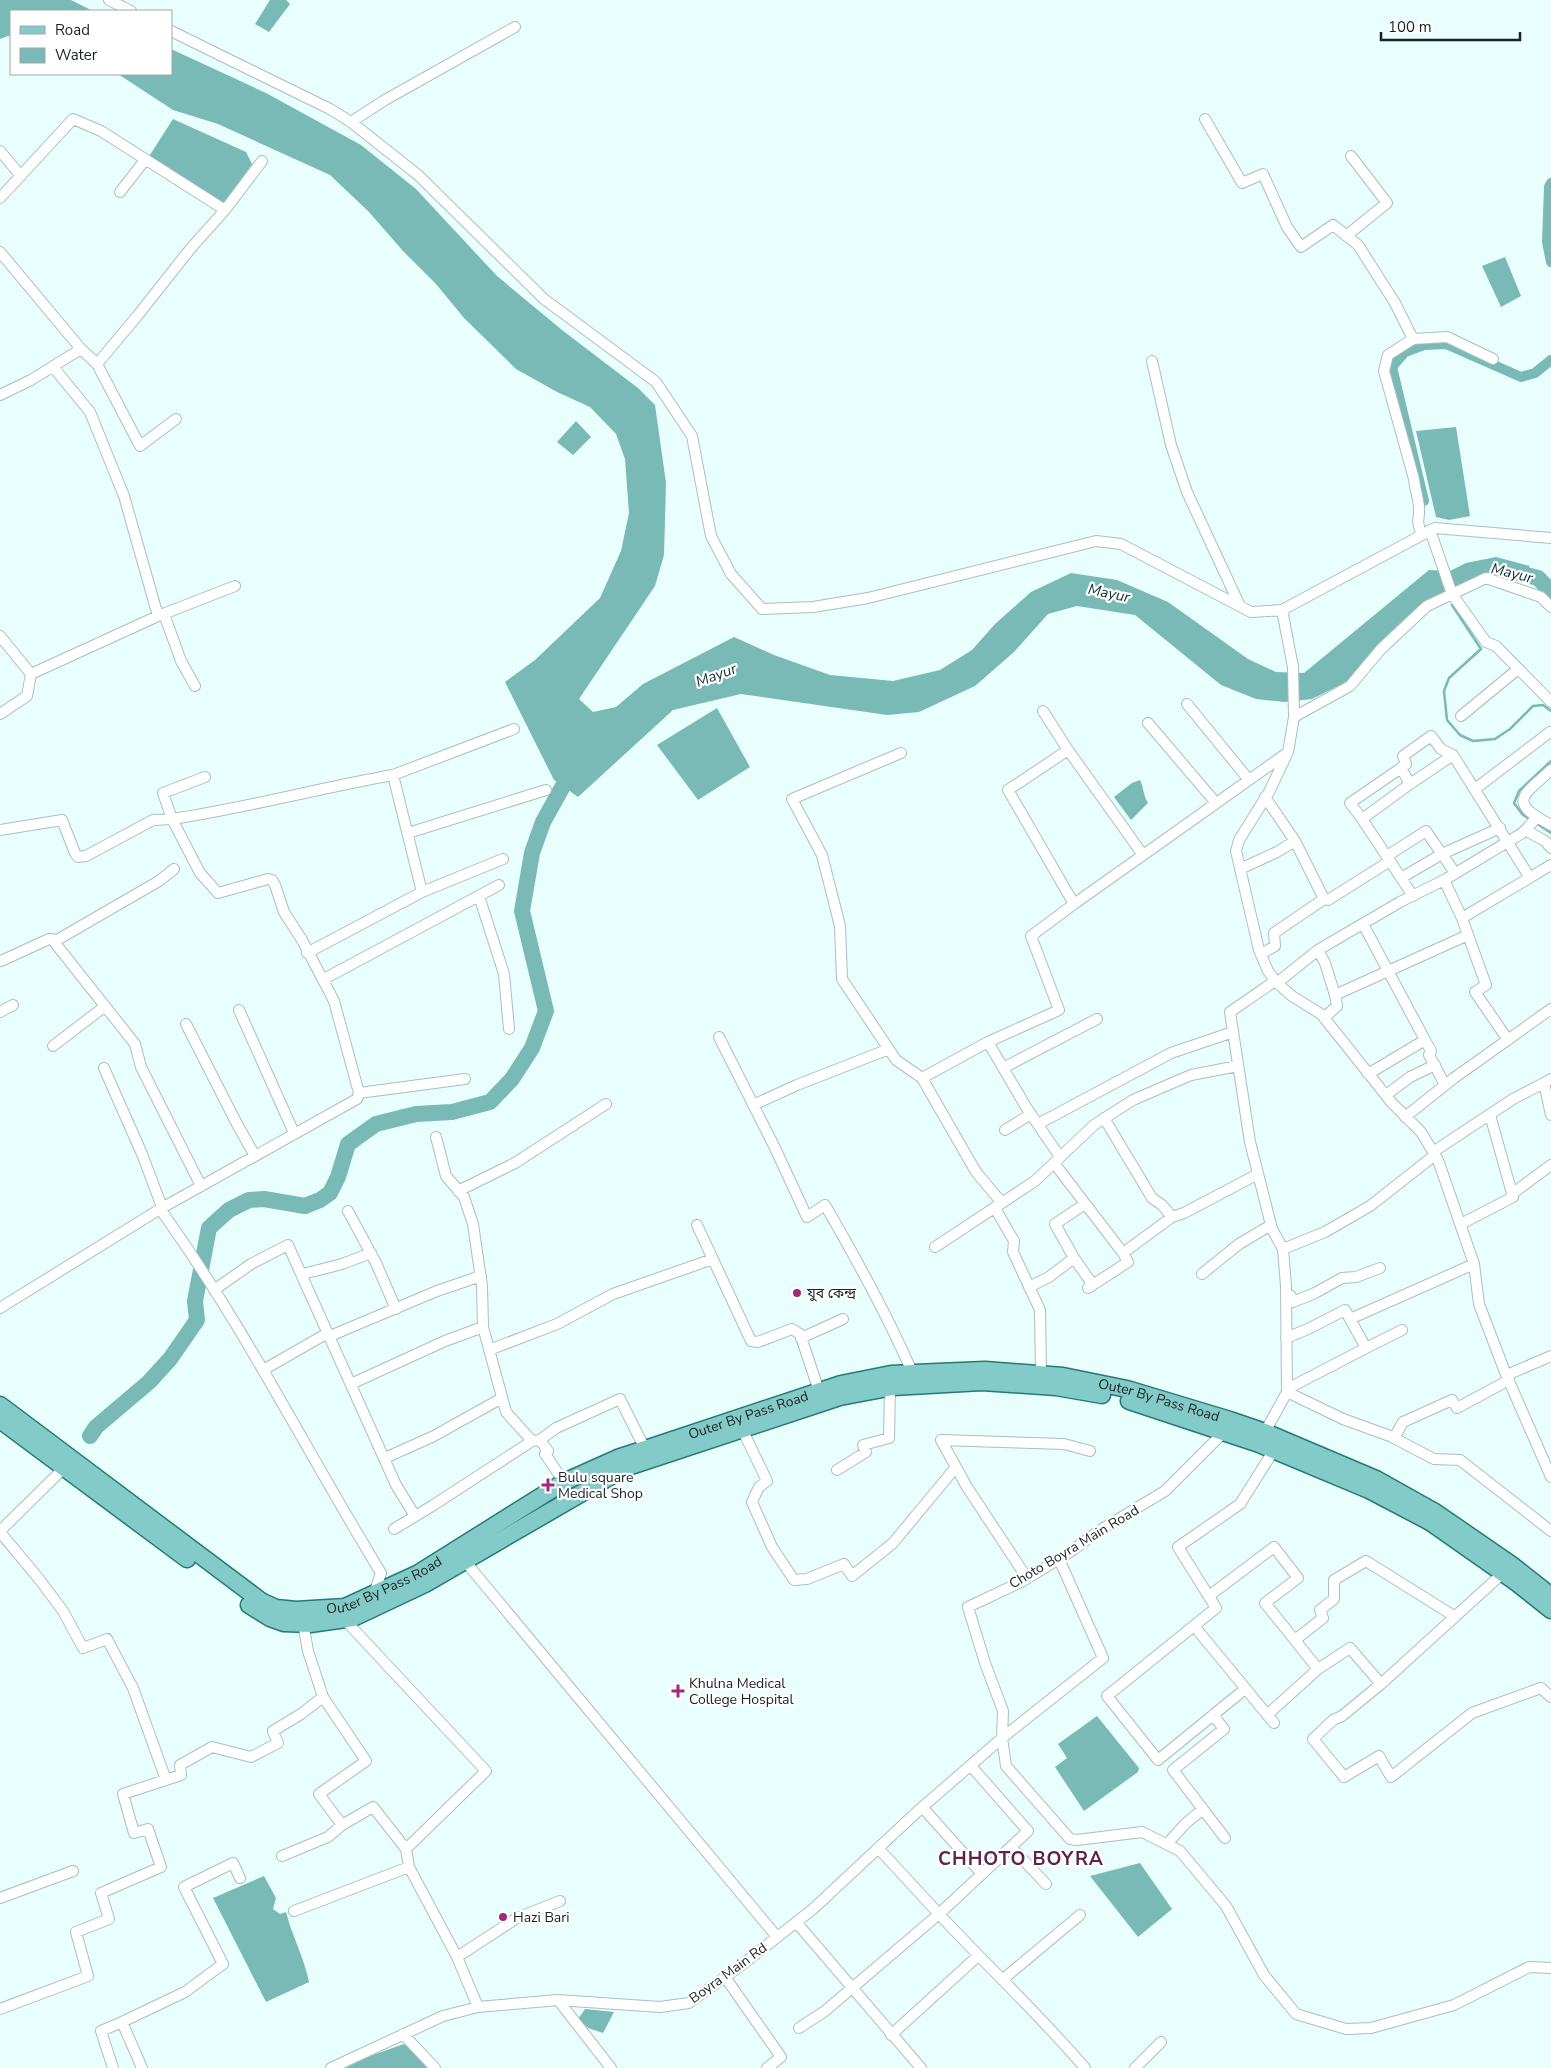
<svg xmlns="http://www.w3.org/2000/svg" width="1551" height="2068" font-family="'Nunito Sans','Noto Sans Bengali',sans-serif">
  <style>
    .water { fill: #79b9b6 }
    .lines { fill: none; stroke-linecap: round; stroke-linejoin: round }
    .stream { stroke: #79b9b6; stroke-width: 2.5 }
    .canal { stroke: #79b9b6; stroke-width: 10 }
    .river { stroke: #79b9b6; stroke-width: 16 }
    .minor-casing { stroke: #aabfbe; stroke-width: 12 }
    .primary-casing { stroke: #277976; stroke-width: 19 }
    .minor { stroke: #fff; stroke-width: 10 }
    .primary { stroke: #82cbc8; stroke-width: 16 }
    .poi-dot { fill: #a1287e; stroke: #fff; stroke-width: 2 }
    .labels { text-anchor: middle; dominant-baseline: central; stroke-width: 4.5; stroke-linejoin: round; paint-order: stroke }
    .poi-label { font-size: 14px; fill: #1a2222; stroke: #fff; text-anchor: start }
    .street-label { font-size: 14px; fill: #1a2222; stroke: #fff }
    .water-label { font-size: 15px; font-style: italic; fill: #0f302f; stroke: #fff }
    .district-label { font-size: 19px; font-weight: bold; letter-spacing: 1px; fill: #5d234a; stroke: #fff }
  </style>
  <rect width="100%" height="100%" fill="#e8fffe"/>
  <path class="water" d="M0,0H71L93,11H11V35L0,39Z
    M270,0H286L290,4L269,32L255,24Z
    M171,49L266,93L361,145L416,189L497,276L562,330L638,388L655,405L666,483L664,555L655,586L579,699L593,712L616,707L643,684L734,637L774,655L830,675L893,681L940,670L972,650L995,624L1031,592L1071,573L1117,580L1168,602L1248,659L1276,672L1304,673L1429,570L1450,571L1466,563L1496,557L1530,566L1521,581L1486,573L1425,601L1396,627L1348,681L1312,699L1285,702L1256,699L1221,685L1135,615L1077,606L1048,614L1014,652L975,686L919,712L887,715L741,694L673,710L578,797L554,780L505,682L535,660L600,598L621,551L629,513L625,459L616,434L590,407L557,392L516,369L464,318L436,284L403,251L369,212L330,175L218,124L173,110L118,74H171Z
    M173,119L246,152L252,164L224,203L148,158Z
    M1505,257L1521,296L1501,307L1482,266Z
    M576,421L591,437L573,455L557,442Z
    M1456,427L1470,516L1449,520L1436,517L1416,431Z
    M717,708L750,767L698,800L657,745Z
    M1140,780C1144,788 1143,795 1148,803L1131,820L1114,797L1132,783Z
    M1097,1716L1139,1768L1138,1772L1084,1811L1055,1767L1067,1758L1058,1744Z
    M1140,1863L1172,1909L1138,1937L1090,1876Z
    M264,1876L276,1898L273,1909L280,1914L286,1912C292,1936 304,1957 309,1982L266,2002L213,1898Z
    M585,2009L614,2012L603,2033L588,2028L578,2019Z
    M404,2044L430,2068H345L367,2057Z"/>
  <g class="lines">
    <path class="stream" d="M1452,605L1481,649L1449,678L1444,691L1447,720L1460,735L1473,741L1495,739L1510,729L1533,706L1543,705L1551,711
      M1531,820L1523,815L1514,803L1519,791L1551,761
      M1536,823L1551,833"/>
    <path class="canal" d="M1551,183L1549,187L1547,242L1551,262
      M1424,501L1392,367L1405,352L1424,345L1446,344L1521,377L1535,373L1551,360"/>
    <path class="river" d="M1503,569L1538,578L1551,591
      M90,1436L96,1427L149,1382L170,1359L197,1320L195,1301L209,1228L229,1210L249,1200L264,1199L305,1206L320,1200L330,1193L338,1177L348,1144L376,1124L416,1114L452,1112L490,1102L512,1079L532,1048L546,1011L522,911L532,853L543,822L573,768"/>
    <defs>
      <path id="minor" d="M109,0L131,11
        M171,31L330,109L351,122L418,175L544,299L656,382L692,436L711,536L731,574L762,609L813,607L868,598L1096,541L1121,544L1251,612L1282,610L1435,528L1551,538
        M1205,119L1242,183L1263,174L1287,227L1301,247L1333,225L1358,245L1395,303L1413,339
        M351,122L385,100L515,27
        M0,151L21,176
        M120,192L145,160
        M0,198L73,119L101,131L225,210
        M1346,236L1387,203L1351,156
        M0,252L81,349
        M1152,361L1171,445L1187,492L1240,606
        M97,364L138,315L191,248L225,210L262,161
        M53,367L90,412L124,496L158,616
        M0,395L31,380L81,349L97,364L140,446L176,419
        M1430,530L1452,594L1486,642L1496,646L1551,702
        M1422,534C1415,520 1420,520 1419,507C1418,497 1415,489 1414,479L1384,371L1388,355L1413,339L1447,337L1493,359
        M1282,610L1293,667L1294,717L1350,686L1381,649L1427,606L1486,578L1541,597L1551,607
        M164,614L181,661L195,686
        M0,636L31,674L27,696L0,714
        M31,674L158,616L235,586
        M1187,704L1249,780
        M1043,711L1068,750
        M1461,716L1518,669
        M1294,717L1288,752L1269,792L1239,840L1236,851L1259,950L1268,971L1277,983L1292,996L1321,1014L1392,1103L1421,1132L1438,1160L1474,1264L1479,1304L1505,1372L1551,1477
        M1148,723L1216,803
        M901,753L792,799L822,855L840,926L842,979L896,1060L922,1078
        M1551,770C1521,797 1508,802 1551,825
        M205,777L163,793L172,819C246,808 319,788 393,775
        M1410,784L1453,755
        M1475,789L1550,732
        M1362,819L1350,803L1401,768
        M0,830L62,820L75,853L78,857L86,856L153,820L172,819L200,873L218,893L268,879L272,880L275,885L284,912L302,940L334,1001L359,1093L357,1099L160,1209
        M1525,830L1545,841L1551,848
        M408,833L546,790
        M1143,855L1068,750L1008,790L1074,904L1287,753
        M1387,856L1426,831L1455,873
        M174,869L159,881L57,940L55,943L135,1044L141,1067L201,1186
        M1240,869L1277,852L1295,841L1265,797
        M1401,878L1442,854L1500,828
        M1444,880L1462,918L1551,865
        M422,892L503,859
        M479,896L504,974L509,1029
        M1413,896L1362,819L1410,784L1401,768L1406,764L1403,756L1431,736L1441,749L1453,755L1530,878
        M1324,899L1328,900L1390,861
        M1363,924L1425,1040L1368,1074
        M1468,935L1486,985L1475,992L1508,1040
        M1318,950L1325,963L1335,995
        M307,953L422,892L393,775L514,729
        M1261,954L1275,946L1274,933L1324,899L1295,841
        M1,961L49,939L57,940
        M324,979L499,885
        M1275,981L1230,1012L1250,1142L1272,1229L1283,1249
        M1277,983L1318,950L1400,902L1446,879L1524,832L1537,817
        M239,1010L294,1133
        M0,1012L13,1005
        M1324,1018L1337,1006L1335,995L1468,935L1462,918
        M186,1024L237,1124L255,1156
        M719,1037L775,1148L807,1217L825,1205C857,1260 887,1314 912,1372
        M1425,1040L1431,1051L1429,1055L1445,1085
        M988,1042L1026,1107L1060,1157
        M53,1046L104,1007
        M104,1068L142,1154L162,1207
        M1003,1068L1097,1019
        M1551,1079L1544,1083L1551,1115
        M359,1093L465,1079
        M1386,1095L1410,1077L1435,1065
        M753,1105L797,1085L889,1049
        M1405,1117L1454,1078L1551,1009
        M1104,1118L1152,1198L1162,1205L1172,1217
        M1038,1124L1171,1053L1233,1032
        M1005,1130L1031,1114
        M436,1137L446,1176L464,1197L473,1224L482,1286L483,1327L506,1412L532,1441L540,1440L548,1451L545,1454L564,1482
        M1433,1152L1513,1099L1544,1083
        M1054,1163L1123,1253L1172,1217L1184,1213L1258,1174
        M458,1191L515,1163L606,1104
        M1512,1194L1551,1165
        M1002,1203L976,1172L922,1078L988,1042L1059,1010L1031,936L1074,904
        M995,1208L1014,1241L1013,1252L1040,1310L1041,1374
        M348,1211L376,1263L396,1309
        M1461,1224L1513,1197L1490,1115
        M697,1225L751,1341L758,1342L792,1329L800,1334L819,1391
        M935,1247L1035,1181L1094,1125L1133,1100L1191,1075L1238,1066
        M1074,1258L1055,1224L1085,1204
        M303,1274L342,1264L371,1253
        M1202,1274L1239,1244L1271,1225
        M1029,1287L1049,1277L1074,1258L1093,1285
        M1088,1288L1128,1262L1123,1253
        M214,1290L251,1264L288,1245L396,1485L415,1516
        M1286,1296H1291L1293,1302L1315,1293L1342,1278L1356,1277L1380,1268
        M0,1308L160,1209C243,1324 307,1452 381,1573L374,1594
        M1350,1319L1474,1264
        M801,1338L843,1319
        M1286,1338L1308,1329L1345,1310L1366,1348L1402,1330
        M489,1350L557,1324L613,1294L713,1259
        M263,1370L326,1334L330,1336L437,1291L481,1276
        M1507,1375L1551,1356
        M351,1384L445,1341L483,1327
        M1287,1389L1368,1347
        M1287,1392L1343,1419L1390,1436L1434,1459L1460,1460L1551,1531
        M742,1429L767,1481L759,1487L752,1502L772,1547L794,1580L807,1579L844,1564L852,1576L893,1543L956,1467
        M1224,1432L1165,1491L1102,1529L1064,1556L1023,1581L968,1607L985,1663L1003,1711L1002,1738L1006,1766L1070,1839L1077,1840L1142,1832L1180,1851L1226,1906L1264,1975L1296,2014L1346,2029L1371,2028L1454,2005L1529,1967L1551,1968
        M1265,1432L1287,1392L1286,1286L1283,1249L1325,1232L1370,1206L1435,1155
        M1394,1438L1403,1422L1452,1400L1457,1408L1509,1380
        M540,1440L556,1428L620,1399L645,1449
        M385,1458L434,1436L502,1398
        M837,1470L866,1452L863,1445L889,1438L890,1387
        M394,1529L432,1506L532,1441
        M0,1531L64,1468
        M0,1532L39,1579L63,1611L83,1648L107,1639L133,1688L166,1780
        M464,1560L777,1937
        M1503,1573L1381,1684L1342,1716L1333,1720L1313,1739L1344,1777L1379,1756L1391,1777L1472,1713L1541,1688L1551,1697
        M1027,1578L967,1487L941,1440L1064,1444L1090,1451
        M1209,1596L1274,1547L1298,1578L1265,1603L1318,1669L1350,1648L1381,1684
        M344,1619L486,1771L406,1849
        M303,1623L308,1651L323,1697L366,1761L319,1794L342,1825L373,1807L406,1849L409,1867L457,1957L478,2007
        M1194,1626L1274,1723
        M1295,1640L1323,1618L1320,1610L1334,1599V1580L1366,1561L1454,1616
        M1245,1689L1158,1760L1107,1696L1216,1608L1178,1547L1240,1504L1274,1450
        M1213,1715L1224,1729L1173,1770L1225,1838
        M1267,1715L1318,1669
        M923,1808L982,1874
        M1167,1844L1185,1824L1203,1809
        M1011,1847L1046,1884
        M878,1848L939,1914L1028,1831L971,1766
        M282,1856L328,1837L342,1825
        M0,1898L73,1871
        M294,1911L409,1867
        M796,1922L921,2068
        M457,1957L517,1918L560,1901
        M725,1977L781,2057L767,2068
        M1002,1980L1080,1915
        M558,2000L611,2068
        M0,2009L88,1976L76,1932L109,1919L101,1893L161,1867L148,1829L134,1833L123,1794L181,1775L180,1765L212,1747L251,1757L278,1743L273,1731L301,1714L323,1697
        M799,2028L825,2011L939,1914C987,1966 1039,2014 1085,2068
        M403,2034L435,2068
        M891,2035L978,1956
        M113,2068L101,2031L122,2022
        M142,2068L122,2022L185,1992L223,1964L184,1887L233,1863L240,1878
        M331,2068L443,2016L478,2007L558,2000L660,2007L689,2003L743,1964L813,1909L919,1810L1002,1738L1103,1658L1059,1559
        M1135,2068L1161,2042"/>
      <g id="primary">
        <path d="M1129,1401L1259,1444L1369,1490L1430,1522L1517,1583L1551,1610"/>
        <path id="s1" d="M0,1405L261,1601L276,1608L296,1610L345,1607L417,1574L564,1482L620,1457L645,1449L841,1384L891,1374L985,1370L1063,1376L1127,1389L1230,1420L1265,1432L1376,1479L1435,1512L1512,1565L1551,1596"/>
        <path d="M0,1420L187,1559"/>
        <path d="M249,1605L270,1618L284,1623L310,1624L353,1618L425,1584L625,1468L840,1397L893,1387L982,1382L1056,1387L1102,1395"/>
      </g>
    </defs>
    <use href="#minor" class="minor-casing"/>
    <use href="#primary" class="primary-casing"/>
    <use href="#minor" class="minor"/>
    <use href="#primary" class="primary"/>
  </g>
  <g class="poi-dot">
    <circle cx="797" cy="1293" r="5"/>
    <path d="M545.5 1477.5h5v5h5v5h-5v5h-5v-5h-5v-5h5z"/>
    <path d="M675.5 1683.5h5v5h5v5h-5v5h-5v-5h-5v-5h5z"/>
    <circle cx="503" cy="1917" r="5"/>
  </g>
  <g class="labels">
    <g class="poi-label">
      <text x="807" y="1293">যুব কেন্দ্র</text>
      <text x="558" y="1477">Bulu square<tspan x="558" dy="16">Medical Shop</tspan></text>
      <text x="689" y="1683">Khulna Medical<tspan x="689" dy="16">College Hospital</tspan></text>
      <text x="513" y="1917">Hazi Bari</text>
    </g>
    <g class="street-label">
      <text stroke="none"><textPath href="#s1" startOffset="1281">Outer By Pass Road</textPath></text>
      <text stroke="none"><textPath href="#s1" startOffset="861">Outer By Pass Road</textPath></text>
      <text transform="translate(1074 1547) rotate(-31)">Choto Boyra Main Road</text>
      <text stroke="none"><textPath href="#s1" startOffset="456">Outer By Pass Road</textPath></text>
      <text transform="translate(728 1973) rotate(-36)">Boyra Main Rd</text>
    </g>
    <g class="water-label">
      <text transform="translate(1512 573) rotate(14)">Mayur</text>
      <text transform="translate(1109 593) rotate(12)">Mayur</text>
      <text transform="translate(716 675) rotate(-20)">Mayur</text>
    </g>
    <g class="district-label">
      <text x="1021" y="1859">CHHOTO BOYRA</text>
    </g>
  </g>
  <rect x="10" y="10" width="162" height="65" fill="#ffffff" stroke="#a3a7a7"/>
  <rect x="20" y="26" width="25" height="8" fill="#82cbc8" stroke="#a3a7a7"/>
  <text x="55" y="35" font-size="15" fill="#1a2222">Road</text>
  <rect x="20" y="48" width="25" height="15" fill="#79b9b6" stroke="#a3a7a7"/>
  <text x="55" y="60" font-size="15" fill="#1a2222">Water</text>
  <path d="M1381 32v8h139v-8" fill="none" stroke="#1a2222" stroke-width="2.5"/>
  <text x="1388" y="32" font-size="15" fill="#1a2222" stroke="#ffffff" stroke-width="4" paint-order="stroke">100 m</text>
</svg>
